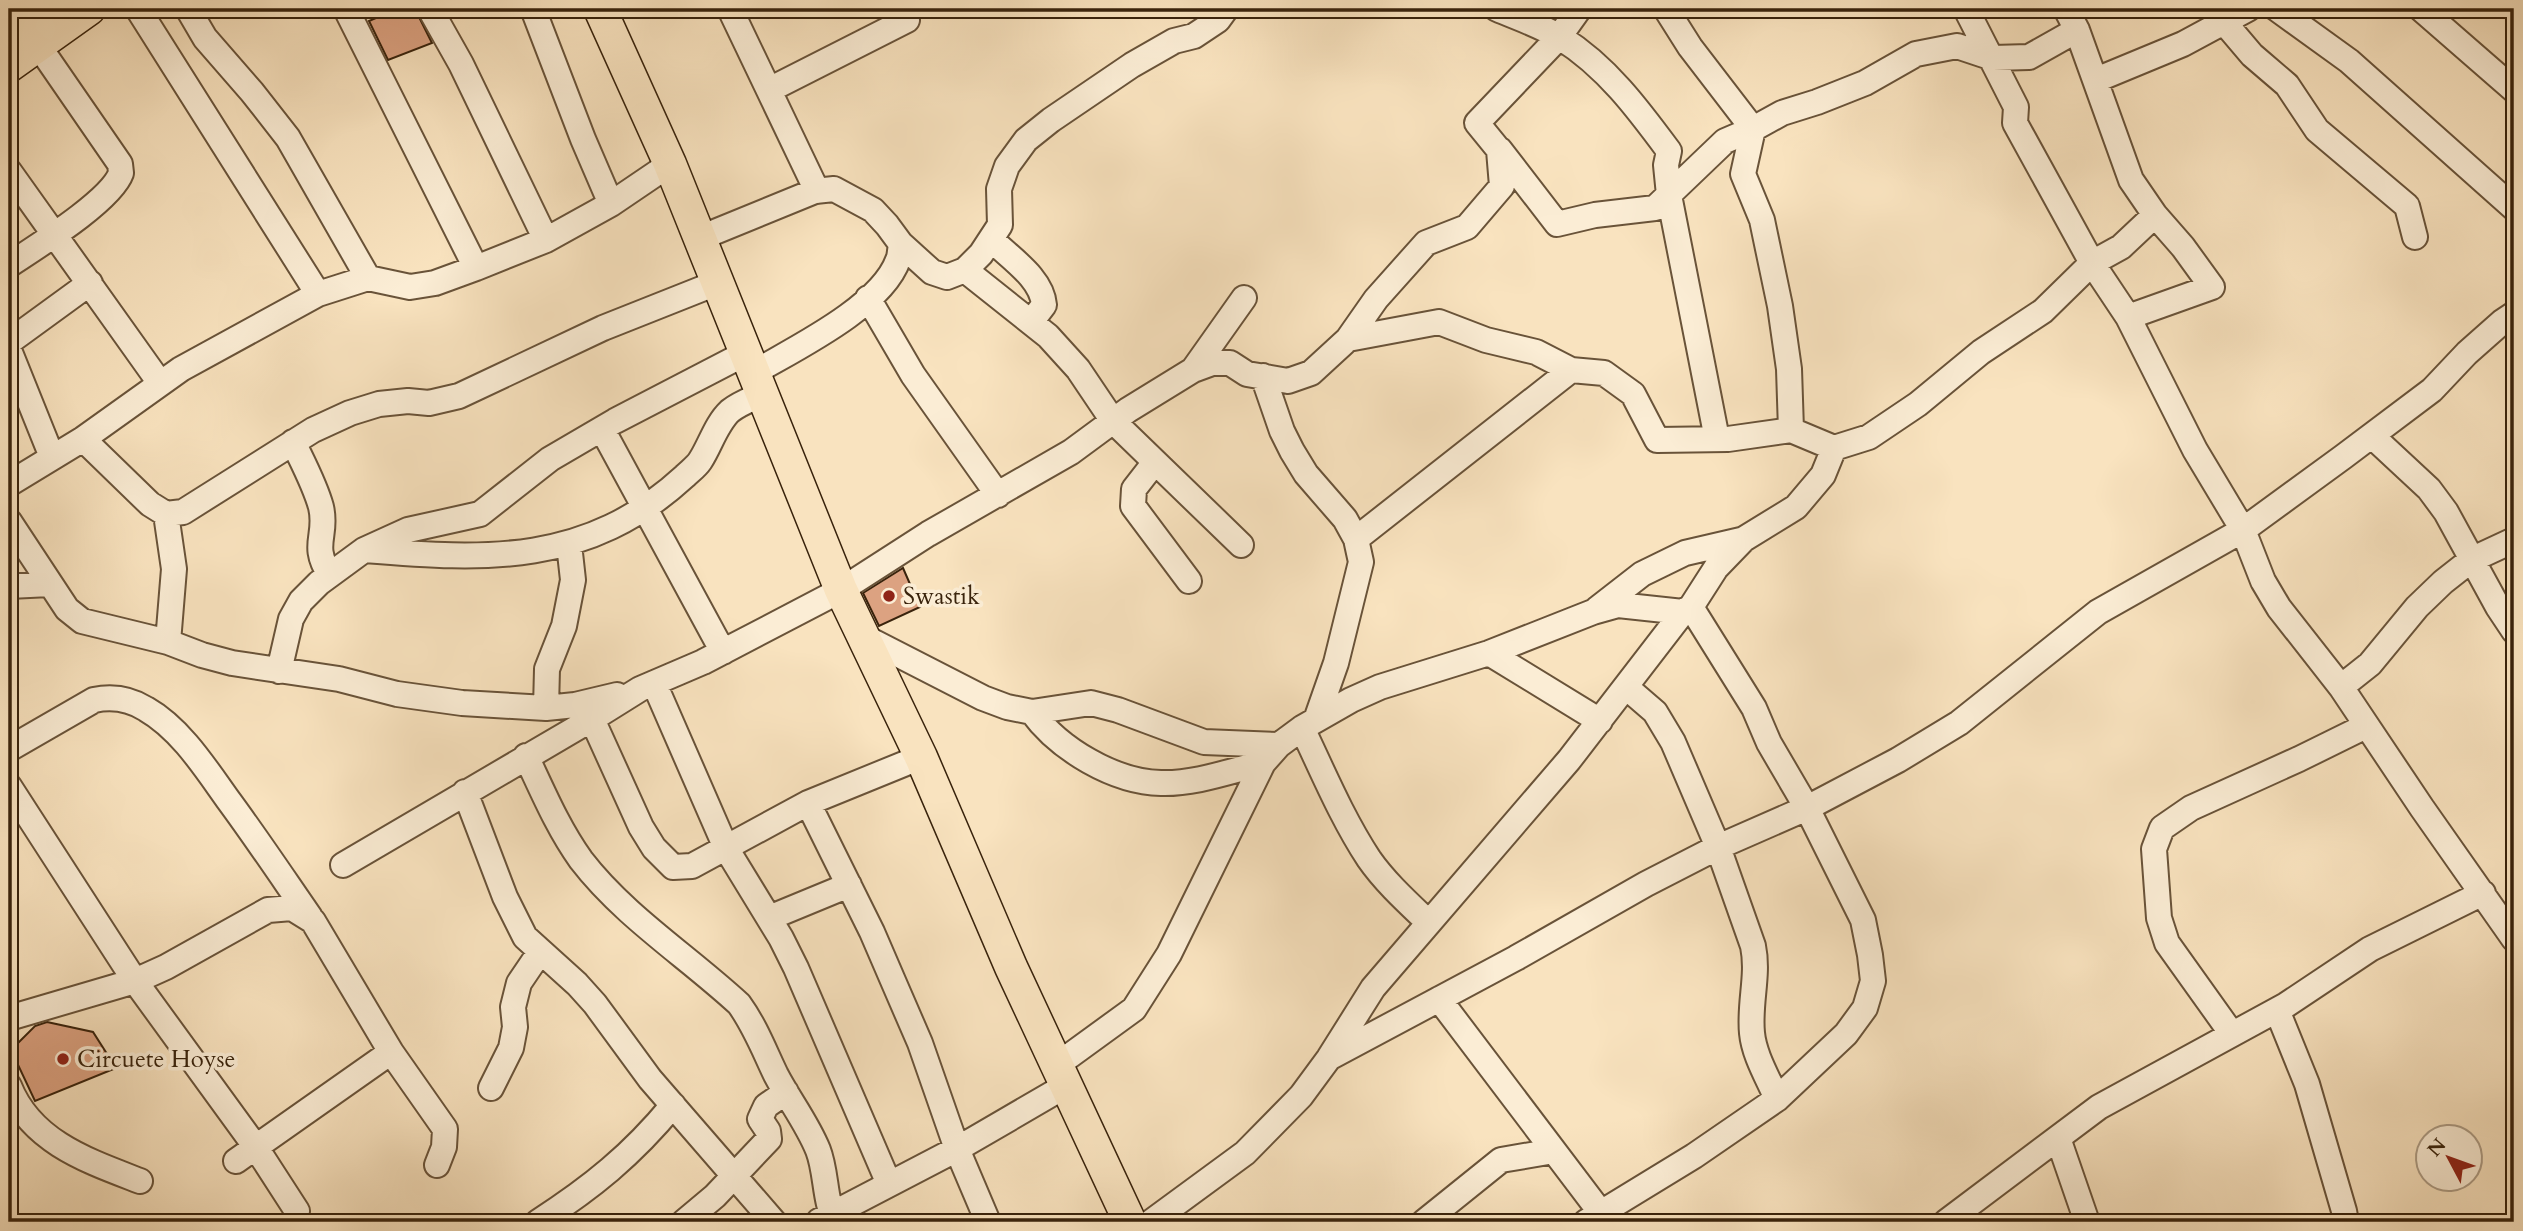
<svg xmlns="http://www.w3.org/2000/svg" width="2523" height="1231" font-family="Cardo,serif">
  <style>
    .building { fill: #dca281; stroke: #39230c; stroke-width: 2 }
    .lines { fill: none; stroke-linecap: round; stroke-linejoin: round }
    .minor-casing { stroke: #695339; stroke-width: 28 }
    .major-casing { stroke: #39230c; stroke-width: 35 }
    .minor { stroke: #fbedd5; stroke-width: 24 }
    .major { stroke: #f9e3bf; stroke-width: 32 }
    .poi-dot { fill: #8f2418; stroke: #fbedd5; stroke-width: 2.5 }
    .labels { text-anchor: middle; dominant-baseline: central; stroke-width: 7; stroke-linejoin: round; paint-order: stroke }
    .poi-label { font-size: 24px; fill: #39230c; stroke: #fbedd5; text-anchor: start }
  </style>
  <rect width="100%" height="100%" fill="#f9e3bf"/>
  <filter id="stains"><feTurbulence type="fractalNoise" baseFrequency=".00286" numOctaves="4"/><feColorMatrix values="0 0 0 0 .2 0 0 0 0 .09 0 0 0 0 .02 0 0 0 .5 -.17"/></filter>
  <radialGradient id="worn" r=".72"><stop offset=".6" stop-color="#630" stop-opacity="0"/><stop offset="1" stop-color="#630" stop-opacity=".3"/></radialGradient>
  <path class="building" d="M381,9H415L432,43L388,60L369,21L383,15Z
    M903,568L920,607L879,626L863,593Z
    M47,1022L93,1032L116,1068L35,1101L11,1050L35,1026Z"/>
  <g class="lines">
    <defs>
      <path id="minor" d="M138,9L318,294
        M188,9L205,38L252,92L288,138L368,278
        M346,9L476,268
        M430,9L461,64L546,240
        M533,9L583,139L611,204
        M730,9L817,191
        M1497,9C1518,18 1542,26 1561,38C1606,66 1638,109 1669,151L1666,165L1669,195L1717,439
        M1966,9L2016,107L2015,123L2092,263L2128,317
        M2066,9L2077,30L2131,180L2155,215L2183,247L2212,287L2128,317L2195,450L2243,530L2263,581L2279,608L2341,687L2422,808L2514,939
        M2277,9L2349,61L2514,208
        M2421,9L2514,90
        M2224,22L2252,55L2287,85L2317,130L2407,206L2415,237
        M2077,30L2029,57L1993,58L1957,46L1916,54L1865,83L1817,102L1782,113L1753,129L1743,174L1762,220L1780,306L1789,369L1791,430L1834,448L1869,437L1918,404L1981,352L2043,311L2092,263L2121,247L2155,215
        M2096,80L2183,44L2248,9
        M769,90L907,20
        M1500,150L1557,224L1595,215L1655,208L1725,141L1753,129L1690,47L1666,9
        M9,171L160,383
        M700,238L815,191L834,189L873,210L887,225L901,244C900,249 900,256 898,260C881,307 796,348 755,372
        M992,240C1010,258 1042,278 1044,305L1031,322
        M901,244L932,272L947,277L965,270L981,254L1000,225L999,189L1007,166L1026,140L1051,120L1132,65L1174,41L1194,36L1218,20L1226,9
        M9,265C36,247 111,201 121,173L120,164L38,45
        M965,270L1048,336L1078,369L1113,421L1241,545
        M868,298L913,375L998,495
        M1348,339L1439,322L1486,340L1536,352L1571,370L1604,373L1633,394L1657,440L1728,439L1791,430
        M9,342L90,283
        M9,350L52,457
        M1193,370L1244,298
        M1263,376L1282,431L1292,451L1306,474L1345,519L1356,539L1361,562L1336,663L1316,720
        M602,429L723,652
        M2372,436L2429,489L2446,512L2498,607L2514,631
        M83,439L150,504L166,514L183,512L313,430L350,413L379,404L408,401L429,403L459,396L603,328L719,282
        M293,442C303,463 315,485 321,507C328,536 310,544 330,575
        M1155,462L1134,489L1133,506L1189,581
        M9,484L83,439L181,369L318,294L368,278L410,287L435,283L476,268L546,240L611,204L670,164
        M166,514L174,569L168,642
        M9,521L67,609L82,621L168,642L202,655L232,663L339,679L397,694L462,703L546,708L575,705L617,695
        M1356,539L1571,370
        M364,550C487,560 587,566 685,476C690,471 696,467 700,461C710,446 716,424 730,411C740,403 752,399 763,394
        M9,586L50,584
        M1597,609L1642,574L1685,553L1741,540
        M864,637L983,698L1007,707L1032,712L1091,703L1118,710L1204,742L1279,745
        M1489,653L1600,721
        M279,671L291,619L301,601L319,583L364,550L408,530L480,514L550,459L615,421L746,353
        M654,683L726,848L781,938L796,968L889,1184
        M1626,687L1655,712L1673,742L1718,847L1753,946C1759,975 1749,1003 1752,1033C1754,1055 1768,1078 1777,1099
        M2341,687L2370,664L2417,607L2443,582L2471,560L2514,540
        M546,708L547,669L564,626L573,580L569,544
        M1032,712C1059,749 1114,782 1161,783C1195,784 1230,771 1263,763
        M592,719L641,827L654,848L673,867L692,866L808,803L921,757
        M1302,728C1323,772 1342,818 1369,859C1385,882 1407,902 1428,922
        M9,749L94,700C113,696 130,699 146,709C181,729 206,769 229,801C257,839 283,878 310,917
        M526,756C543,792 558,828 581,860C624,916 687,956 739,1004C755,1026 764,1050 776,1075C789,1100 807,1123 818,1150C827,1173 824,1202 836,1222
        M9,786L135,981L255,1146L297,1211
        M465,792L505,897L525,937L577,984L595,1004L650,1079L774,1222
        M808,803L872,932L894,983L920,1043L957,1149L988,1222
        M343,865L592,719L640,689L703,662L841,590L928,534L1071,452L1128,410L1193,370L1212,363H1230L1247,374L1288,381L1311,373L1348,339L1376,299L1426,243L1467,227L1502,186L1499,150L1477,123L1559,37L1579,9
        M769,918L849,885
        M1439,999L1601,1213
        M2277,1010L2307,1084L2344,1211L2346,1222
        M9,1018L135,981L166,967L268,910L292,908L313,921L391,1052L445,1129L444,1147L437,1165
        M2232,1034L2167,943L2159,918L2154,849L2162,828L2191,808L2299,759L2366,726
        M1329,1058L1516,958L1646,884L1718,847L1807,808L1898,760L1959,723L2098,612L2243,530L2343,457L2432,390L2467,353L2502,322L2514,314
        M1057,1065L1134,1009L1169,954L1263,763L1279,745L1302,728L1351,700L1380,687L1489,653L1593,612L1618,605L1683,612L1691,607L1716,568L1744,539L1796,507L1823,475L1834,448
        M9,1086C31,1142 88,1161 140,1181
        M491,1088L511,1048L515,1027L513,1007L519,983L540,952
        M2058,1138L2087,1222
        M236,1161L391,1052
        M819,1221L957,1149L1067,1085
        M538,1222C591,1188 632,1155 673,1105
        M684,1222L715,1196L769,1139L768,1131L760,1119L766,1106L786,1092
        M1151,1222L1245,1153L1301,1096L1329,1058L1373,988L1569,760L1683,612
        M1424,1222L1501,1160L1554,1151
        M1586,1222L1694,1156L1777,1099L1846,1034L1865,1008L1873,981L1870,955L1863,920L1807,808L1769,743L1754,708L1691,607
        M1946,1222L2099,1107L2286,1005L2370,949L2483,893"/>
      <path id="major" d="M600,9L670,164L841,590L921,757L1011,967L1130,1222
        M9,30L38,9
        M9,66L89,9"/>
    </defs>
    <use href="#minor" class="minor-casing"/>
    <use href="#major" class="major-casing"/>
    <use href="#minor" class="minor"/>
    <use href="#major" class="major"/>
  </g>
  <g class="poi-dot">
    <circle cx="889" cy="596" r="7"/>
    <circle cx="63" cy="1059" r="7"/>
  </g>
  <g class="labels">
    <g class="poi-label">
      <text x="903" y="596">Swastik</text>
      <text x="77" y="1059">Circuete Hoyse</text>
    </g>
  </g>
  <rect width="2523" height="1231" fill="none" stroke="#f9e3bf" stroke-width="35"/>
  <rect x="10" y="10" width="2502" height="1210" fill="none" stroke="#39230c" stroke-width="3.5"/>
  <rect x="18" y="18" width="2488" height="1196" fill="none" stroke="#39230c" stroke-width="2"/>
  <g transform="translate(2449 1158) rotate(311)"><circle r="33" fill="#fbedd5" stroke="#ad9c85" stroke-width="2"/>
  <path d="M0-5L12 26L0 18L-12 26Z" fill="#8f2418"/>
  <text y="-10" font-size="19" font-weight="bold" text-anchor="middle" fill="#39230c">N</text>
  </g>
  <rect width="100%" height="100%" filter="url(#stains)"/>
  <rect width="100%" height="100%" fill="url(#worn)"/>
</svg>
